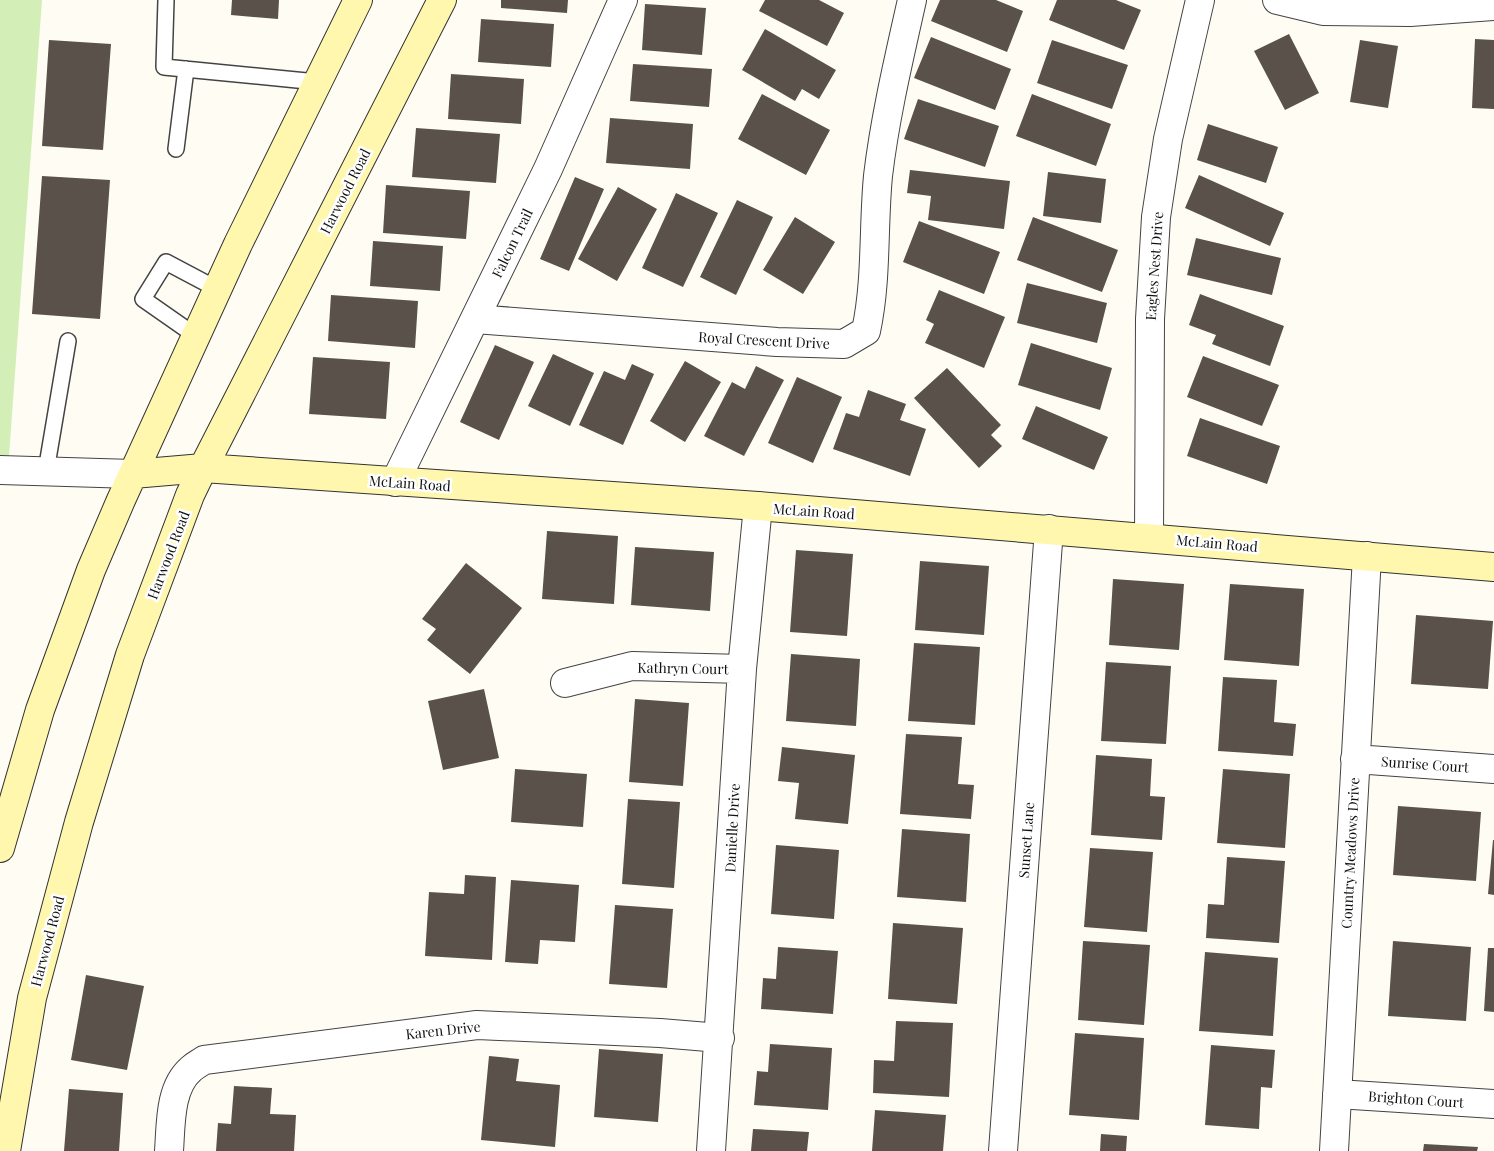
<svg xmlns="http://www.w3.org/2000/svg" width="1494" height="1151" font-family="'Playfair Display',serif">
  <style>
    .green { fill: #d3efb7 }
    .building { fill: #5a514b }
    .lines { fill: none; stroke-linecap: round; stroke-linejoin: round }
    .lane-casing { stroke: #434343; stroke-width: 18 }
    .street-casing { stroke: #434343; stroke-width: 30 }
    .secondary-casing { stroke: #323232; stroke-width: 30 }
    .lane { stroke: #fff; stroke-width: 15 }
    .street { stroke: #fff; stroke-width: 28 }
    .secondary { stroke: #fff7ae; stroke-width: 28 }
    .labels { text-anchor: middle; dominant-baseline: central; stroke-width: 5; stroke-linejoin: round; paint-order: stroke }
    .street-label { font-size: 14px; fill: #101010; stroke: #fff }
  </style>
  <rect width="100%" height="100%" fill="#fffdf3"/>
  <path class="green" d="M0,0H42L8,470H0Z"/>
  <path class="building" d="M232,0H279L278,19L231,15Z
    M501,0H568L567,13L501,8Z
    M765,0H819L844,13L827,46L759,11Z
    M940,0H996L1023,11L1007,52L931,21Z
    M1057,0H1116L1141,10L1124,50L1049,20Z
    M645,4L706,8L702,55L642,50Z
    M481,19L554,24L551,67L478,62Z
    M765,29L836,70L819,99L802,89L795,101L742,70Z
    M1289,34L1319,93L1285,110L1254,51Z
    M931,37L1011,69L995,110L914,78Z
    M1475,39L1494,40V109L1472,108Z
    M49,40L111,44L103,150L42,146Z
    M1052,40L1128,65L1112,109L1037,83Z
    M1360,40L1398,46L1388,108L1350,102Z
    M633,64L712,69L709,107L630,101Z
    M451,74L524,79L521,124L448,119Z
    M762,94L830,130L806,175L738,139Z
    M1032,94L1111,124L1096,166L1016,136Z
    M918,99L999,126L985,167L904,139Z
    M610,118L693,124L690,169L606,163Z
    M1208,124L1278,147L1266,183L1197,160Z
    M416,128L500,134L496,183L412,177Z
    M910,170L1010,181L1004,229L928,220L931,196L907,193Z
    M1048,172L1106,179L1101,223L1043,216Z
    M1199,175L1284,213L1270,246L1185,208Z
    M42,176L110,180L100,319L32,314Z
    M575,177L604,189L569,271L540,259Z
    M386,185L470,191L466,239L383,233Z
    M618,187L657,209L617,281L578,259Z
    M676,193L718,213L683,287L642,268Z
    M737,200L773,217L736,295L700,277Z
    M795,217L835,242L803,294L763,270Z
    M1033,217L1118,250L1102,292L1017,260Z
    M919,221L1000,252L984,294L903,262Z
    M1196,238L1281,258L1272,295L1187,275Z
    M373,241L443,246L440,291L370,286Z
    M1027,283L1107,303L1097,343L1017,323Z
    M939,290L1005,317L984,368L925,343L934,324L926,320Z
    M1200,294L1284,326L1270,366L1212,344L1216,335L1189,325Z
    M331,295L418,301L415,348L328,341Z
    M1031,343L1112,368L1100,410L1018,385Z
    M495,345L534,362L499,440L460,422Z
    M553,354L594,373L570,426L528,406Z
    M1203,356L1279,385L1262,426L1187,397Z
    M313,357L390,362L386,419L309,414Z
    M685,361L721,382L685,442L650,421Z
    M632,364L654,374L623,445L579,425L604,371L625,380Z
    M756,366L784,380L744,456L704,436L732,382L745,389Z
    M947,368L1001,425L991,435L1002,446L979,468L914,398Z
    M797,377L842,397L813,463L768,443Z
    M868,390L906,404L900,420L926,429L910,476L833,449L846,413L859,417Z
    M1036,406L1108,437L1094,470L1022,439Z
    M1200,418L1280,446L1267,484L1187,456Z
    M547,531L618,536L614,604L542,599Z
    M635,547L714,552L710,611L631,605Z
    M796,550L853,554L847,636L790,632Z
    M920,561L989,566L984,635L915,630Z
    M466,563L522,608L470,674L427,640L436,629L422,619Z
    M1113,579L1184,584L1179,650L1109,645Z
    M1230,584L1304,589L1299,666L1224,660Z
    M1416,615L1493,621L1488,689L1411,684Z
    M914,643L980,647L975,725L908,721Z
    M791,654L860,659L856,726L786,721Z
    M1106,662L1171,666L1166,744L1101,741Z
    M1223,677L1277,680L1274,722L1296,724L1293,756L1218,751Z
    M484,689L499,758L443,770L428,701Z
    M635,699L689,703L683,786L629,782Z
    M906,734L962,737L958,784L974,785L971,819L900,814Z
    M782,747L855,755L848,824L795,819L799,783L778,781Z
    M1096,755L1152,759L1150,796L1165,797L1162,840L1091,835Z
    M515,769L587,774L583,827L511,822Z
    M1223,769L1290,774L1285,848L1217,843Z
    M628,799L680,802L674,888L622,884Z
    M1398,806L1481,812L1476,881L1393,875Z
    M902,829L970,834L966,902L897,897Z
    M1493,840H1494V895L1488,894Z
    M776,845L839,850L834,919L771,914Z
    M1090,848L1153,852L1147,932L1084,927Z
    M1227,857L1285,861L1279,943L1206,938L1208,904L1224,905Z
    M465,875L496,877L492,960L425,956L429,892L464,894Z
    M511,880L579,885L575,942L540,940L538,964L505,962Z
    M615,905L673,909L667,988L609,984Z
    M893,923L963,928L957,1004L888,999Z
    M1083,941L1150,945L1144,1025L1078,1020Z
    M1393,941L1471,947L1466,1021L1388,1016Z
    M778,947L838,951L833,1014L761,1009L763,978L776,979Z
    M1488,948H1494V1012L1484,1011Z
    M1205,952L1278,958L1273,1036L1199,1031Z
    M86,975L144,986L127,1070L71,1060Z
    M896,1021L953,1023L949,1097L873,1093L874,1060L894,1061Z
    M1075,1033L1144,1038L1139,1120L1069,1115Z
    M770,1044L832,1048L828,1110L754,1105L757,1071L768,1072Z
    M1211,1045L1275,1050L1272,1088L1261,1087L1259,1129L1205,1125Z
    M599,1049L663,1054L658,1122L594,1117Z
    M489,1056L519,1059L516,1081L560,1085L555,1147L481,1140Z
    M234,1086L272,1088L270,1114L296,1115L294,1151H216L218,1123L231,1124Z
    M69,1089L123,1093L119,1151H64Z
    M875,1110L946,1115L943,1151H872Z
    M753,1129L809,1132L807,1151H751Z
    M1101,1134L1127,1136L1126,1151H1100Z
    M1424,1144L1478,1147L1477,1151H1423Z"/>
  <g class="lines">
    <defs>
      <path id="lane" d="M166,0L164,67L317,82
        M176,149L186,69
        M196,336L143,299L166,262L217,289
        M46,471L68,341"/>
      <path id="street" d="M1277,0L1323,11L1410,12L1494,6
        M475,319L777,342L844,344L866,331C877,280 873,228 878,176C885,117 899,58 912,0
        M0,470L133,474
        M395,482L548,169L623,0
        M1149,537L1150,319L1156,217L1168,139L1200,0
        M565,683L632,666L742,669
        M1355,759L1494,769
        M1337,1094L1494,1104
        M169,1151C171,1125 169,1088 191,1069C195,1065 200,1063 204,1060L477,1025L660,1033L720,1038
        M711,1151L742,669L758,506
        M1003,1151L1049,529
        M1334,1151L1367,556"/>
      <path id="secondary" d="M133,474L203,468L758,506L1494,567
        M0,848L40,710L91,570L121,500L238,244L358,0
        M6,1151L32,998L79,822L130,655L190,495L203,468L442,0"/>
    </defs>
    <use href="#lane" class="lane-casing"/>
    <use href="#street" class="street-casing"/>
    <use href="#secondary" class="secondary-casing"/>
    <use href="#lane" class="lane"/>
    <use href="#street" class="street"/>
    <use href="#secondary" class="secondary"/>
  </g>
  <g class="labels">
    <g class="street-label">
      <text transform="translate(345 191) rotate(-63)">Harwood Road</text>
      <text transform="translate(512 243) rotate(-64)">Falcon Trail</text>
      <text transform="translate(1154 266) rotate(-86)">Eagles Nest Drive</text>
      <text transform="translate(764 340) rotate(3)">Royal Crescent Drive</text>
      <text transform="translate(410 483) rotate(4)">McLain Road</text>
      <text transform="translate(814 511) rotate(4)">McLain Road</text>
      <text transform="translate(1217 543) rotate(5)">McLain Road</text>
      <text transform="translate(168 555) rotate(-69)">Harwood Road</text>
      <text transform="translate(683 668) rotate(1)">Kathryn Court</text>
      <text transform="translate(1425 764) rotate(4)">Sunrise Court</text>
      <text transform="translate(732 828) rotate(-87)">Danielle Drive</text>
      <text transform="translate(1026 840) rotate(-86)">Sunset Lane</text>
      <text transform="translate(1350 853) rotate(-87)">Country Meadows Drive</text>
      <text transform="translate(47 941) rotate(-75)">Harwood Road</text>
      <text transform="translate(443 1030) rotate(-6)">Karen Drive</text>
      <text transform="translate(1416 1099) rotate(4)">Brighton Court</text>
    </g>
  </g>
</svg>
